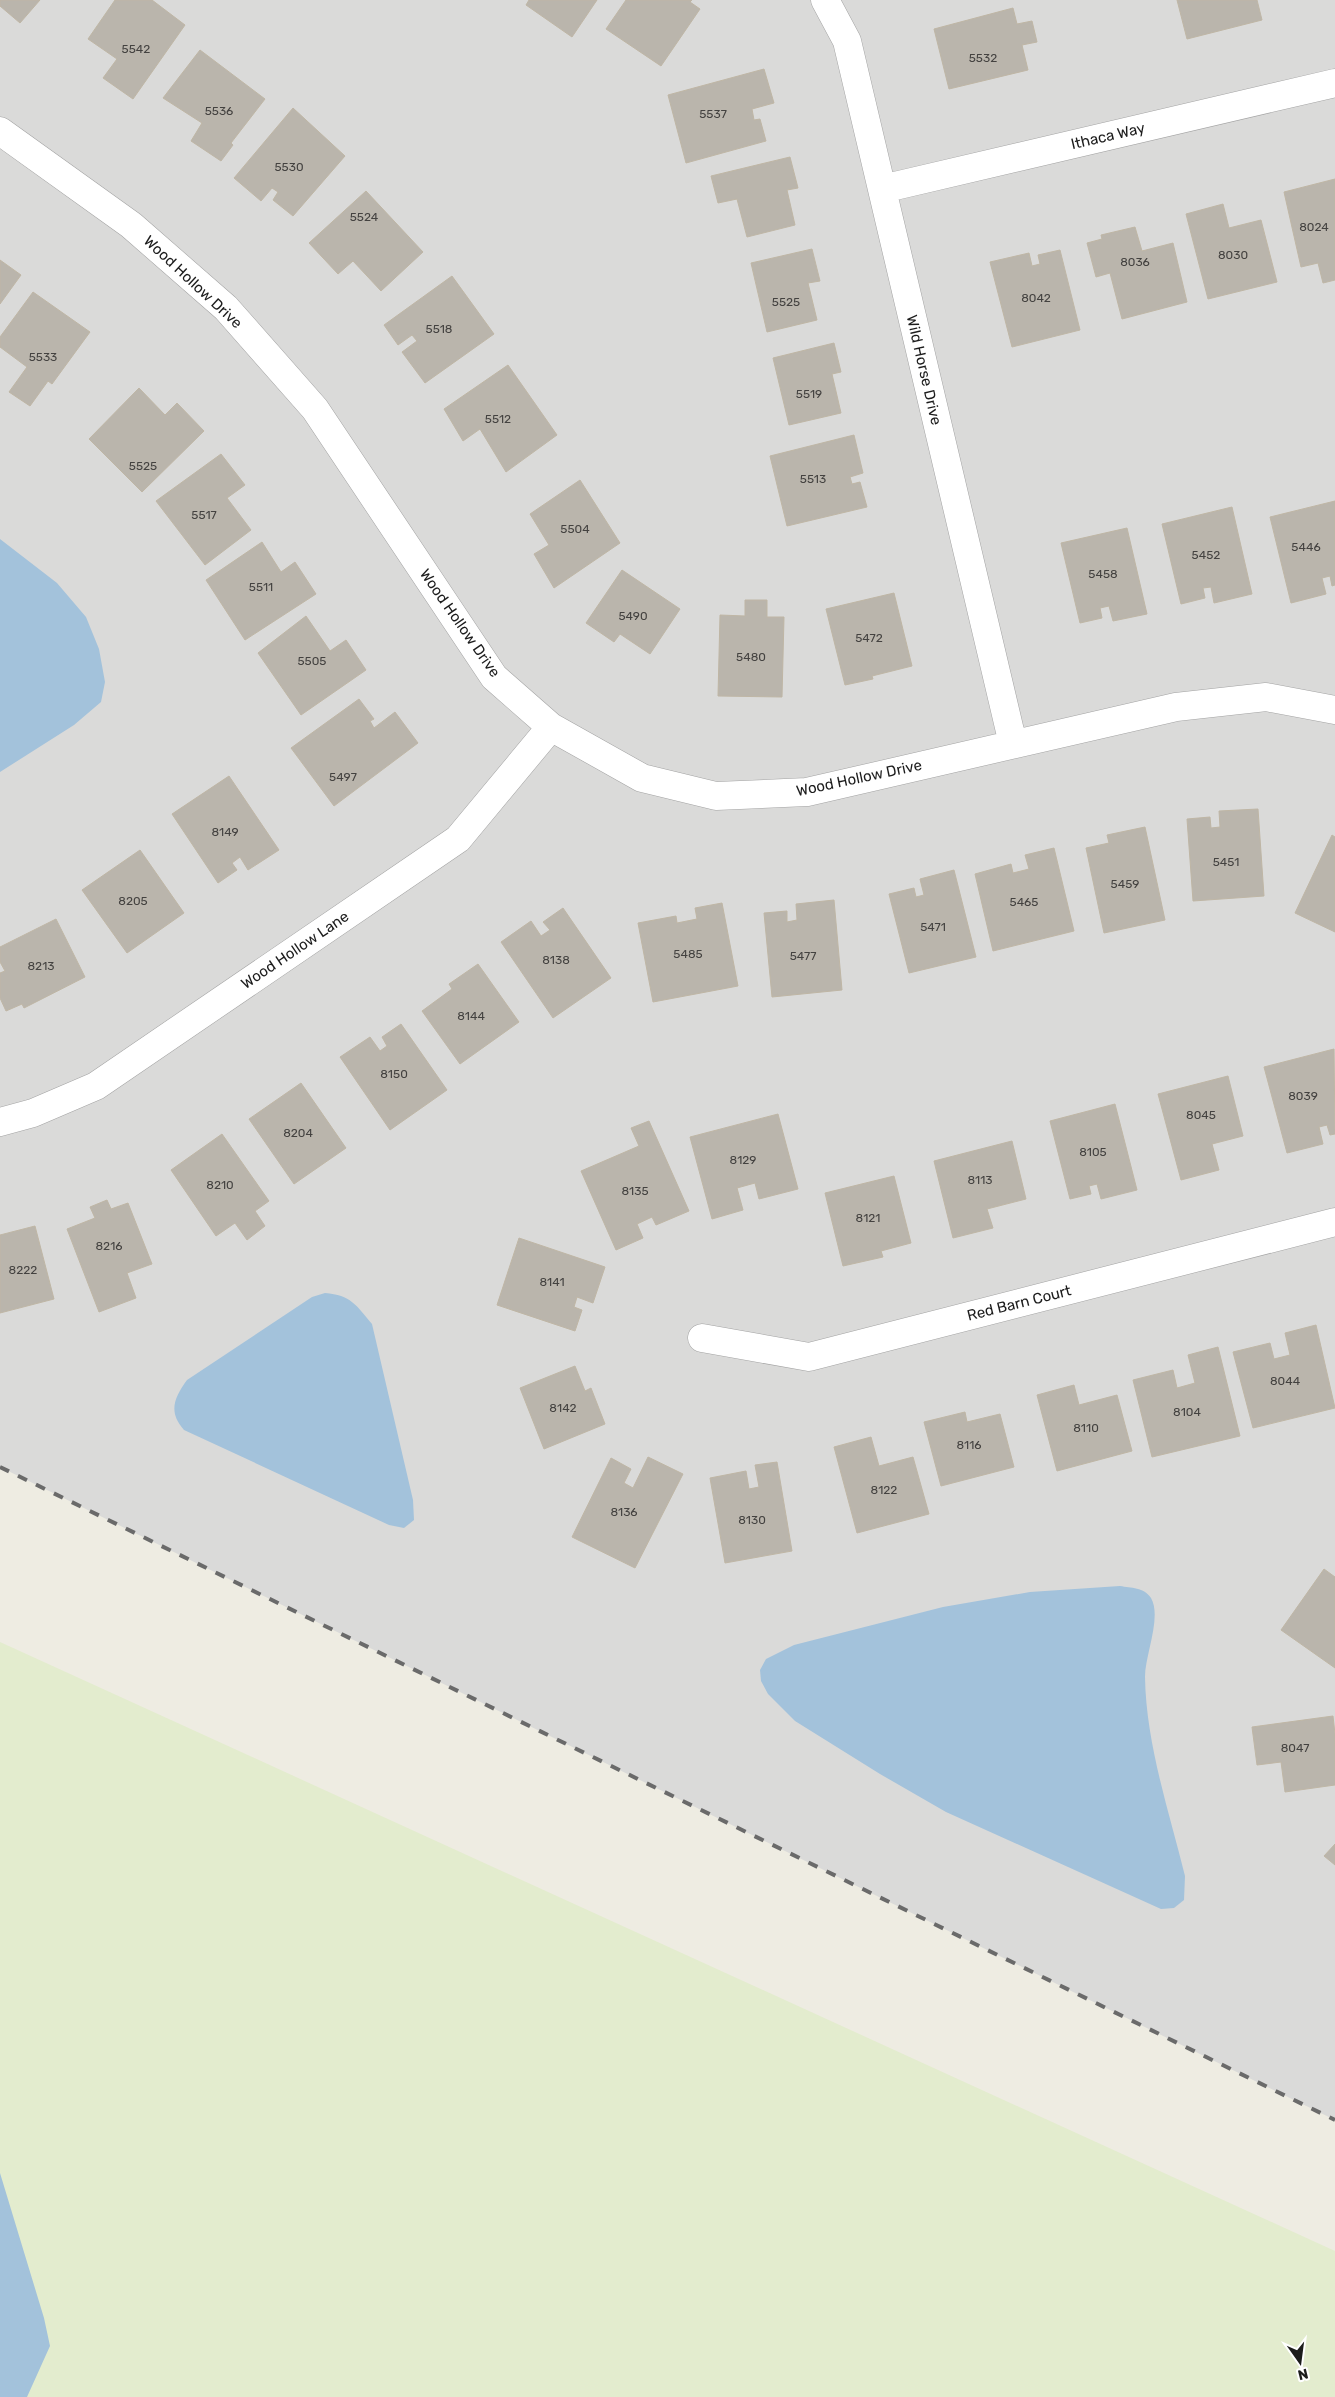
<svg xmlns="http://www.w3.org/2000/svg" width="1335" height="2397" font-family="Rubik,sans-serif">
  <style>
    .residential { fill: #dadad9 }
    .farmland { fill: #e3ecce }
    .water { fill: #a3c2db }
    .building { fill: #bab5ac; stroke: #bfb6a5 }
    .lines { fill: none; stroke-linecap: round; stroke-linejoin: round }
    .minor-casing { stroke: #a3a3a3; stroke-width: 29 }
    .minor { stroke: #fff; stroke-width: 28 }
    .rail { stroke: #6a6a6a; stroke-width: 4; stroke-dasharray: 10 10; stroke-linecap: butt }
    .labels { text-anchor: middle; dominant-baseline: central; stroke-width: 4; stroke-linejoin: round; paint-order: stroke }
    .number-label { font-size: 12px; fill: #444240 }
    .street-label { font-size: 15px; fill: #1c1c1c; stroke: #fff }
  </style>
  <rect width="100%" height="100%" fill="#eeece2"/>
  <path class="residential" d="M0,0H1335V2120L0,1467Z"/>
  <path class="farmland" d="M0,1642L1335,2251V2397H0Z"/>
  <path class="water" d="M0,539L57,583L86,617L99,649L105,682L101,702L74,725L0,772Z
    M325,1293C351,1295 356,1305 372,1324L413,1500L414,1520L404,1528L389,1525L184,1430C168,1412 174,1398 187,1380L312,1297Z
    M1120,1586C1131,1588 1144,1587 1151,1598C1162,1617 1145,1655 1145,1677C1146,1744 1169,1811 1185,1876L1184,1900L1174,1908L1161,1909L946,1812L880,1774L795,1721L768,1694L761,1681L760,1670L766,1659L794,1645L943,1607L1030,1592Z
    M0,2173L44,2318L50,2346L27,2397H0Z"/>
  <path class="building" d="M0,0H40L20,23L0,6Z
    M115,0H152L185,25L133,99L103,78L117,59L88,39Z
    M529,0H597L572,37L526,5Z
    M626,0H692L690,2L700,9L661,66L606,29Z
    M1177,0H1257L1262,20L1187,39Z
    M1013,8L1017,24L1032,21L1037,42L1022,45L1028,70L949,89L934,29Z
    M200,50L265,99L231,143L233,145L221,161L191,141L202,123L163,98Z
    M764,69L774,103L752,109L754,120L760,119L766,141L686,163L668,95Z
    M293,108L345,156L293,216L273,200L278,192L272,188L261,201L234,178Z
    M790,157L798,188L787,190L795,225L747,237L737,199L718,203L711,176Z
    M1335,179V280L1323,283L1318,263L1301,267L1284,192Z
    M366,191L423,252L381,291L353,261L338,274L309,243Z
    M1223,204L1229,228L1261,220L1277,282L1208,299L1186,214Z
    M1135,227L1142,251L1173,243L1187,302L1122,319L1110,273L1096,277L1087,243L1102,239L1101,235Z
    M812,249L820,281L808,283L817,320L767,332L751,263Z
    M1060,250L1080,330L1012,347L990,262L1029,253L1032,266L1040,264L1038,255Z
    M0,260L21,275L0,304Z
    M452,276L494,334L425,383L402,352L417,341L412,335L398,345L384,325Z
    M33,292L90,332L52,384L48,381L30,406L9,392L27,367L0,347V337Z
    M834,343L841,372L832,374L841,413L789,425L773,358Z
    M508,365L557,435L506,472L480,429L463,441L444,409Z
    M139,388L165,415L177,403L204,431L142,492L89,439Z
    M854,435L863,473L850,477L852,484L860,482L867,507L787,526L770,456Z
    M221,454L245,485L227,498L251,530L205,565L156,501Z
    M580,480L620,543L554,588L534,554L549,545L530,514Z
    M1335,501V585L1332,586L1330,576L1322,578L1326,594L1291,603L1270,517Z
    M1232,507L1252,594L1214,603L1211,587L1203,588L1205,598L1181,604L1162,524Z
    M1127,528L1147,614L1113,621L1109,606L1100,608L1102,618L1080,623L1061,543Z
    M262,542L281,572L295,562L316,594L245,640L206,580Z
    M622,570L680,609L650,654L620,634L614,642L586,623Z
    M894,593L912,666L872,676L873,679L845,685L826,609Z
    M745,600H767V617H784L782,697L718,696L720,615L745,616Z
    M306,616L330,651L346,640L366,670L301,715L258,653Z
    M359,699L374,719L370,721L374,728L395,712L418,743L334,806L291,748Z
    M229,776L279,850L248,870L240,857L232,863L237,870L218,883L172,814Z
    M1258,809L1264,896L1193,901L1187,819L1210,817L1211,828L1220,827L1219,811Z
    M1145,827L1165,920L1104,933L1086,848L1109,843L1107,835Z
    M1332,835L1335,837V932L1295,913Z
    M1054,848L1074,931L993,951L975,874L1011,864L1013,873L1029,869L1025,855Z
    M140,850L184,913L127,953L82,890Z
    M954,870L976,957L909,973L889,894L914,888L916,897L924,895L920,879Z
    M834,900L842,990L772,997L764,913L787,911V922L797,920L796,904Z
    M722,903L738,986L653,1002L638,923L676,916L677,923L697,919L695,908Z
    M563,908L611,978L553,1018L501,942L531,921L541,936L550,930L543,922Z
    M56,919L85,977L24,1008L22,1004L6,1011L0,998V973L5,971L0,962V947Z
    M478,964L519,1022L460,1064L422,1011L452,989L449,984Z
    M401,1024L447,1090L390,1130L340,1057L370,1037L380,1051L387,1046L382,1037Z
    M1334,1049L1335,1134L1330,1135L1327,1125L1319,1127L1323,1144L1287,1153L1264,1067Z
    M1228,1076L1243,1136L1212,1144L1219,1170L1181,1180L1158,1094Z
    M301,1083L346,1148L294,1184L249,1119Z
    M1115,1104L1137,1190L1101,1199L1097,1184L1089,1186L1091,1194L1070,1199L1050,1121Z
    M778,1114L798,1189L759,1199L755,1183L737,1188L743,1210L712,1219L690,1137Z
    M649,1121L689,1211L656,1225L652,1217L637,1224L643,1238L616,1250L581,1171L639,1146L631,1128Z
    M222,1134L269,1201L255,1211L265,1226L247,1240L235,1223L216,1236L171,1170Z
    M1012,1141L1026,1199L987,1209L993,1228L953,1238L934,1161Z
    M894,1176L911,1243L881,1251L883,1257L843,1266L825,1193Z
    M107,1200L111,1209L128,1203L152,1264L127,1273L136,1298L99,1312L67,1229L95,1218L90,1207Z
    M35,1226L54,1299L0,1313V1235Z
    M519,1238L605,1267L593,1303L577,1297L574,1307L582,1310L575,1331L497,1305Z
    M1316,1325L1335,1408L1253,1428L1233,1352L1270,1343L1274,1359L1290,1355L1285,1333Z
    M1218,1347L1240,1436L1152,1457L1133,1380L1173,1370L1177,1388L1195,1383L1188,1355Z
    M575,1366L585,1391L591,1388L605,1424L544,1449L520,1388Z
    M1074,1385L1079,1405L1117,1395L1132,1451L1057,1471L1037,1395Z
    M965,1412L967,1422L1000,1414L1014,1467L941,1486L924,1422Z
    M871,1437L879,1466L913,1457L929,1514L857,1533L834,1447Z
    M648,1457L683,1474L635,1568L572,1537L611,1458L631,1469L624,1483L633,1488Z
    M777,1462L792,1551L725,1563L710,1478L746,1471L749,1489L759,1487L755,1465Z
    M1324,1569L1335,1577V1668L1281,1630Z
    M1333,1716L1335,1734V1785L1285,1792L1281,1762L1257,1765L1252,1727Z
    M1335,1844V1865L1324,1856Z"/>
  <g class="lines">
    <defs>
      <path id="minor" d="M825,0L847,41L1013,744
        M0,131L131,225L226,308L315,409L494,677L551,727L642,778L716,796L807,792L1176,707L1266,697L1335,710
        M882,189L1335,83
        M0,1122L33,1113L96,1086L458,839L551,727
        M702,1338L809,1357L1335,1222"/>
    </defs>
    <use href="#minor" class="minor-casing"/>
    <use href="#minor" class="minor"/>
    <path class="rail" d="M0,1467L1335,2120"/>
  </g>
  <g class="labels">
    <g class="number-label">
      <text x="136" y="49">5542</text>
      <text x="983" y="58">5532</text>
      <text x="219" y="111">5536</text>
      <text x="713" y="114">5537</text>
      <text x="289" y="167">5530</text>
      <text x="364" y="217">5524</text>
      <text x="1314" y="227">8024</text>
      <text x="1233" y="255">8030</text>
      <text x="1135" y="262">8036</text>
      <text x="1036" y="298">8042</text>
      <text x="786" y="302">5525</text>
      <text x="439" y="329">5518</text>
      <text x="43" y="357">5533</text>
      <text x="809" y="394">5519</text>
      <text x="498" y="419">5512</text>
      <text x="143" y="466">5525</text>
      <text x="813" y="479">5513</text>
      <text x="204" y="515">5517</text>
      <text x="575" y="529">5504</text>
      <text x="1306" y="547">5446</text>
      <text x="1206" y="555">5452</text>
      <text x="1103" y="574">5458</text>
      <text x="261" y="587">5511</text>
      <text x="633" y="616">5490</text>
      <text x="869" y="638">5472</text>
      <text x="751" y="657">5480</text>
      <text x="312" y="661">5505</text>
      <text x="343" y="777">5497</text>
      <text x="225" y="832">8149</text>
      <text x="1226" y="862">5451</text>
      <text x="1125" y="884">5459</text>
      <text x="133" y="901">8205</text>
      <text x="1024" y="902">5465</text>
      <text x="933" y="927">5471</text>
      <text x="688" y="954">5485</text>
      <text x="803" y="956">5477</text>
      <text x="556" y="960">8138</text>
      <text x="41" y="966">8213</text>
      <text x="471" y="1016">8144</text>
      <text x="394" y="1074">8150</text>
      <text x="1303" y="1096">8039</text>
      <text x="1201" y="1115">8045</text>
      <text x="298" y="1133">8204</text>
      <text x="1093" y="1152">8105</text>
      <text x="743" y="1160">8129</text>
      <text x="980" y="1180">8113</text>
      <text x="220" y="1185">8210</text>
      <text x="635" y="1191">8135</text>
      <text x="868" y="1218">8121</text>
      <text x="109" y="1246">8216</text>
      <text x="23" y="1270">8222</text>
      <text x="552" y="1282">8141</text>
      <text x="1285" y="1381">8044</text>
      <text x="563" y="1408">8142</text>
      <text x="1187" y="1412">8104</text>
      <text x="1086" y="1428">8110</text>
      <text x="969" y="1445">8116</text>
      <text x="884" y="1490">8122</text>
      <text x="624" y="1512">8136</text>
      <text x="752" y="1520">8130</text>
      <text x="1295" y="1748">8047</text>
    </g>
    <g class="street-label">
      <text transform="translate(1108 136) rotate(-13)">Ithaca Way</text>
      <text transform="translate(193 282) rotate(43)">Wood Hollow Drive</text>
      <text transform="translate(924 370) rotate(77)">Wild Horse Drive</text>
      <text transform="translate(460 623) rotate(55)">Wood Hollow Drive</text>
      <text transform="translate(859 778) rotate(-12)">Wood Hollow Drive</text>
      <text transform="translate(295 950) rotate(-34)">Wood Hollow Lane</text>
      <text transform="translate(1019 1303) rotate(-14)">Red Barn Court</text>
    </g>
  </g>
  <g transform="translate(1300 2362) rotate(166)" stroke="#ffffff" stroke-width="4" paint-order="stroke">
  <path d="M0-4L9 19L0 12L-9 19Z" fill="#1c1c1c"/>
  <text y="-8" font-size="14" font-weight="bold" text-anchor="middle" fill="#1c1c1c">N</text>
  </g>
</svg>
